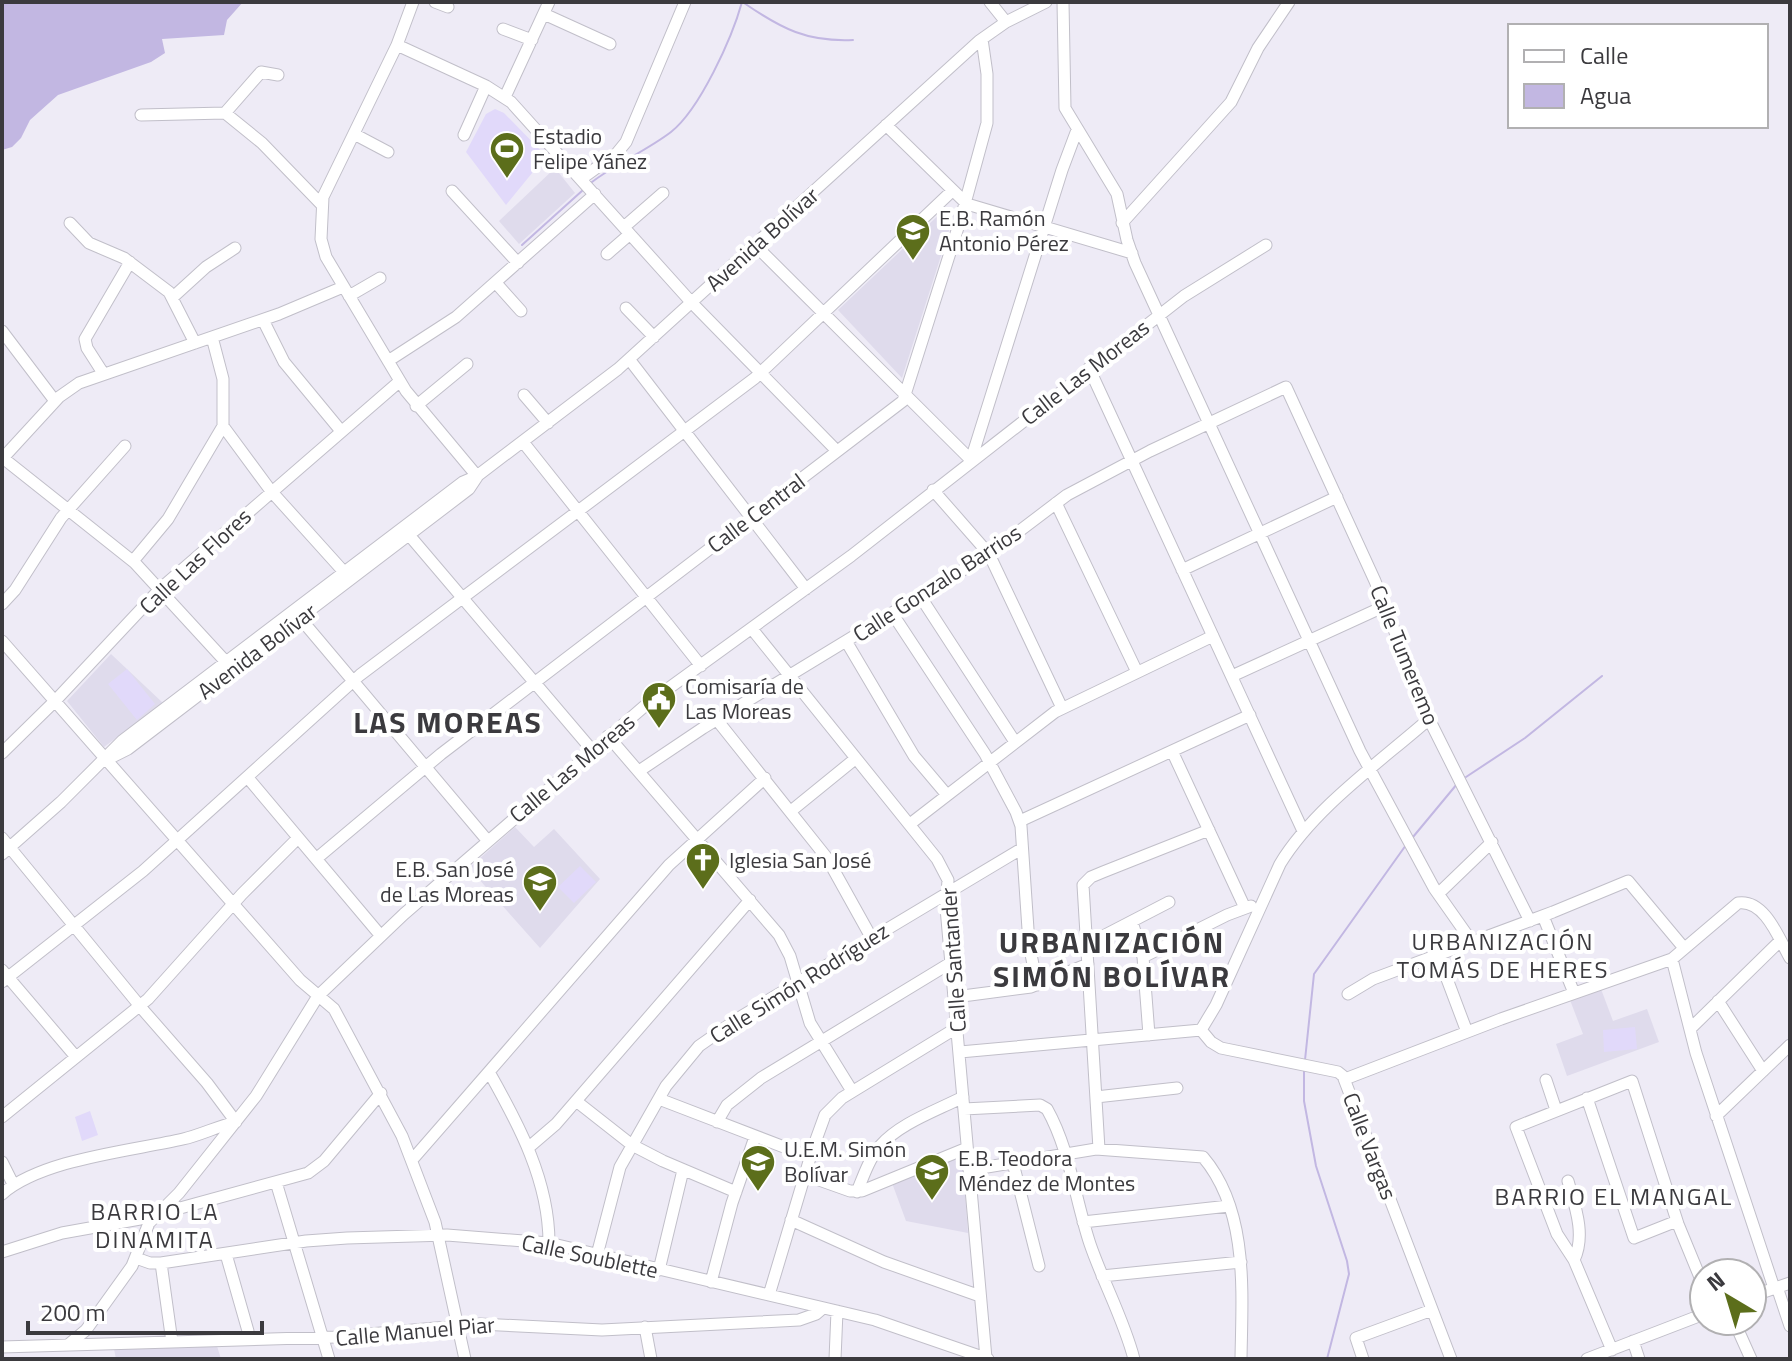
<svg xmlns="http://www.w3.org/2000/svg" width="1792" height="1361" font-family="'Titillium Web',sans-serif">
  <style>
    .built { fill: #dfdbec }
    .green { fill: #e1d9fa }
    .water { fill: #c2b7e2 }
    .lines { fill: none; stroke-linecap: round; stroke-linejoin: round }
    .stream { stroke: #c2b7e2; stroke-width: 2 }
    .minor-casing { stroke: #c1bfc9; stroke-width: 13 }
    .minor { stroke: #fff; stroke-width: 11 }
    .labels { text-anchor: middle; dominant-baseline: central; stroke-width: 8; stroke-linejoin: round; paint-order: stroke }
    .poi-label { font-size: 22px; fill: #3b3a3e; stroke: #fff; text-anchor: start }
    .street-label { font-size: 22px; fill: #3b3a3e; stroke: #fff }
    .neighbourhood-label { font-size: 24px; letter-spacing: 2px; fill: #3b3a3e; stroke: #fff }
    .district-label { font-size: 30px; font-weight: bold; letter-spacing: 2px; fill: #3b3a3e; stroke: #fff }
  </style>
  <rect width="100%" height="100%" fill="#eeebf6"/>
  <path class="built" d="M555,168L575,193L519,244L499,221Z
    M946,208L952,209L954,215L902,378L838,310Z
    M111,654L163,703L104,747L67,701Z
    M515,827L534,847L554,829L600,879L540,948L469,868Z
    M1601,989L1613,1021L1647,1009L1659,1042L1567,1076L1556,1044L1583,1034L1570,1000Z
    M954,1159L963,1167L968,1233L906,1221L892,1183Z
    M217,1346L221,1359H116L114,1349Z"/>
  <path class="green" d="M495,109L504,113L546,156L506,205L466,152L486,114Z
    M127,669L155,704L137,720L108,684Z
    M580,866L596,882L574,903L558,887Z
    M1635,1027L1637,1049L1604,1052L1603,1030Z
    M90,1111L98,1135L82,1141L75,1117Z"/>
  <path class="water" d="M2,2H243L227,20L224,35L162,39L165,53L151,62L58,95L30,120L21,138L12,147L2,150Z"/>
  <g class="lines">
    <path class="stream" d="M744,3C782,29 807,42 853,40
      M592,182C617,163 646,151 671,132C700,109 732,38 742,2
      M522,245L583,190
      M1466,777L1525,738L1602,676
      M1413,837L1457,784
      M1305,1060L1314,974L1406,845
      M1304,1071V1101L1316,1166L1347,1261L1349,1274L1327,1359"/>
    <defs>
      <path id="minor" d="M413,2L397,45L323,197L321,239L326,257L406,391L477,476
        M435,2L448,7
        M990,2L1006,22
        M1063,2L1065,108L1117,194L1127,240L1135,263L1360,751L1434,888L1472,942
        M544,14L610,44
        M503,29L532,40
        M397,45L486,86L511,102L692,303L837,451
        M505,97L549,2
        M225,113L261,72L278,75
        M141,115L225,113L262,143L321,204
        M886,125L967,204L1132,253
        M354,134L388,152
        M464,135L486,86
        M581,179L617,153L626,142L685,2
        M452,191L518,263
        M70,223L89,243L124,258L169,292L195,343
        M1122,223L1231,102L1258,48L1289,2
        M624,227L663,193
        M755,245L971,460L1062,170L1077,130
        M607,254L630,234
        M496,283L521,311
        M349,296L380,278
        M172,298L206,267L235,248
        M626,308L654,337
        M263,320L284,362L341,431
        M2,331L55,401
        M629,359L806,589
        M388,361L456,317L595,194
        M1089,368L1303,831
        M103,373L87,348L85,339L130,262
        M524,395L548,423
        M416,406L467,364
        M223,426L271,491L344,572
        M523,442L701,666
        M3,458L135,563L226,662
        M2,459L59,397L79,383L279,314L343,287
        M933,490L989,554L1062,708
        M1056,503L1137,672
        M409,535L592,750
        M133,561L168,519L223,426V379L212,337
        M1182,570L1337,497
        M920,596L1015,742
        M2,604L15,590L61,518L125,446
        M892,613L985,754L1016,812L1021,826L1029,944L1037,985
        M300,618L487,840
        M752,629L937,859L948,880L946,908L986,1358
        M2,641L300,980L334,1009L402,1136L435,1222L465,1359
        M846,641L914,756L947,795
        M1232,676L1385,606
        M717,720L827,858L871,937
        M608,736L779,935L790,956L810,1023L852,1091
        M1172,751L1245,908
        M2,753L55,701L160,589L400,381
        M114,756L128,749L469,489L477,477
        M639,771L703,728L989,554L1067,495L1150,451L1286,387L1375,581L1429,719L1530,921
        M248,778L381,936
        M791,811L855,759
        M1020,821L1250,715
        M910,824L1055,712L1213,636
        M2,838L144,1011L207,1083L236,1122C218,1126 201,1135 183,1139C131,1151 42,1159 2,1194
        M2,854L61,802L122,741L463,482L477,476L618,369L979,41L1006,22L1046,2
        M316,859L441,754L903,401L961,218L987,123V74L982,39
        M1438,894L1492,842
        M1543,916L1574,993
        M1132,922L1143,957L1149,1035
        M1086,945L1169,902
        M1438,955L1467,1032
        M1143,957L1227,915L1251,906
        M1672,959L1696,1053L1774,1288
        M2,970L76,1057
        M2,982L143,871L360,675L755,378L952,191
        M1348,994L1373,979L1553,912L1628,881L1684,948
        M955,997L1031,987L1088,964
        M1718,1001L1763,1071
        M1690,1029L1780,941
        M1201,1030L1211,1042L1221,1048L1338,1072L1343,1076L1451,1359
        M1201,1030L1216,1005L1280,864C1314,808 1380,762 1429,719
        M960,1052L1201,1030
        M489,1072C519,1125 549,1181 549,1243
        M1345,1079L1501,1019L1672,959L1738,903C1765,899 1779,939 1790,958
        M1546,1080L1556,1110
        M1096,1097L1177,1088
        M1587,1098L1634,1238L1677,1221
        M659,1099L810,1157
        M576,1101L632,1145L663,1161L736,1192
        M964,1109L1040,1105L1047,1109C1070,1150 1075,1199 1090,1244C1103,1282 1124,1320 1134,1359
        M1716,1116L1790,1045
        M2,1117L148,999L242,894L298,838
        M717,1122L727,1105L761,1078L952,962
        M528,1148L556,1124L750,900
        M1099,1149L1083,885L1091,877L1103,872L1209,830
        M412,1160L669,865L765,778
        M2,1162L13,1184
        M1013,1163L1039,1266
        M969,1170L1096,1149L1203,1157C1249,1211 1242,1293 1241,1359
        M805,1175L850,1191H862L967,1148
        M1568,1181C1575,1206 1586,1235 1574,1260
        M276,1182L329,1359
        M857,1192C863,1177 869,1159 880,1146C900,1123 936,1111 963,1097
        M791,1220L884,1262L980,1296
        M1083,1222L1229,1206
        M2,1252L62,1233L140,1219L308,1173L324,1161L381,1093
        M226,1254L248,1331
        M597,1255L620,1167L666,1086L699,1046L742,1016L1021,849
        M136,1258L150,1263H161L306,1241L347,1238L447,1235L549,1243L875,1320L988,1359
        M161,1263L172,1342
        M659,1270L683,1170
        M1102,1276L1241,1262
        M711,1282L732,1203L755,1137
        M1777,1287L1790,1326
        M769,1295L813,1148L825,1115L842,1098L958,1027
        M1752,1296L1790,1283
        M1734,1321L1751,1359
        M645,1327L651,1359
        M1633,1341L1639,1359
        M68,1345L86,1330L132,1266L149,1223L179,1193L256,1096L318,996L404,914L647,704L851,556L1184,296L1266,245
        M2,1347L336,1337L480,1324L602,1330L799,1320L816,1314L823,1308
        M1612,1350L1574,1260L1557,1234L1516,1127L1632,1081L1678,1224L1704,1287
        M835,1359L837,1311
        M1363,1359L1356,1338L1432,1310
        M1587,1359L1704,1314"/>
    </defs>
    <use href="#minor" class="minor-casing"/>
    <use href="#minor" class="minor"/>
  </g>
  <defs>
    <symbol id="stadium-pin" viewBox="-11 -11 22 30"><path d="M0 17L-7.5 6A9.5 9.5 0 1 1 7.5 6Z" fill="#5c6e1b" stroke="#fff"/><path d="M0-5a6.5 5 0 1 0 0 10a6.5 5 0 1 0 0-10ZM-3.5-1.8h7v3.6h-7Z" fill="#fff"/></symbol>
    <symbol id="school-pin" viewBox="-11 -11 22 30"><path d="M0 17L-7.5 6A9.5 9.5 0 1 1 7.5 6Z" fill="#5c6e1b" stroke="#fff"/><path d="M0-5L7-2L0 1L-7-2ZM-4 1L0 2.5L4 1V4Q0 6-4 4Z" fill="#fff"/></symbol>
    <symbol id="civic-pin" viewBox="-11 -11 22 30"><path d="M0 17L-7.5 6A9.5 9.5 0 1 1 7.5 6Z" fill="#5c6e1b" stroke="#fff"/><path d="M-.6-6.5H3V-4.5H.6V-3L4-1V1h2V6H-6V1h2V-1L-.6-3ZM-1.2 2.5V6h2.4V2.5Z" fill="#fff"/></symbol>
    <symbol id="church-pin" viewBox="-11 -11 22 30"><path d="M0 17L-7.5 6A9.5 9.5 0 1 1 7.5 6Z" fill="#5c6e1b" stroke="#fff"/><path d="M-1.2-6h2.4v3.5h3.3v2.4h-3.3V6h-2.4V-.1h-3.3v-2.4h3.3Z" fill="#fff"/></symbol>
  </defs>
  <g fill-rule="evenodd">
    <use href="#stadium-pin" x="487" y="129" width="40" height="54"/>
    <use href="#school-pin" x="893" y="211" width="40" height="54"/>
    <use href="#civic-pin" x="639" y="679" width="40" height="54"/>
    <use href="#church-pin" x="683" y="840" width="40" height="54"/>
    <use href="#school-pin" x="520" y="862" width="40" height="54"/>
    <use href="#school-pin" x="738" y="1142" width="40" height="54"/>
    <use href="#school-pin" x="912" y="1151" width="40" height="54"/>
  </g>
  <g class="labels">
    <g class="poi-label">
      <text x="533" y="136">Estadio<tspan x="533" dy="25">Felipe Yáñez</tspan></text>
      <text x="939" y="218">E.B. Ramón<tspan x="939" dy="25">Antonio Pérez</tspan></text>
      <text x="685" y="686">Comisaría de<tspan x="685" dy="25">Las Moreas</tspan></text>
      <text x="729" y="860">Iglesia San José</text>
      <text x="514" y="869" text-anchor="end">E.B. San José<tspan x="514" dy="25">de Las Moreas</tspan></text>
      <text x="784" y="1149">U.E.M. Simón<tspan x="784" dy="25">Bolívar</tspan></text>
      <text x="958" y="1158">E.B. Teodora<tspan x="958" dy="25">Méndez de Montes</tspan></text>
    </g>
    <g class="street-label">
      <text transform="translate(762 239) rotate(-42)">Avenida Bolívar</text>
      <text transform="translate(1085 372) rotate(-38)">Calle Las Moreas</text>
      <text transform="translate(756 513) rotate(-37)">Calle Central</text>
      <text transform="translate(195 561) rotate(-43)">Calle Las Flores</text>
      <text transform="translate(937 583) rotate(-33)">Calle Gonzalo Barrios</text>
      <text transform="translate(257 651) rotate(-37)">Avenida Bolívar</text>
      <text transform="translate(1405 655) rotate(68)">Calle Tumeremo</text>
      <text transform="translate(572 768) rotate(-40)">Calle Las Moreas</text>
      <text transform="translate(953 960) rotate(-94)">Calle Santander</text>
      <text transform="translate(799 983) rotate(-32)">Calle Simón Rodríguez</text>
      <text transform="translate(1370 1146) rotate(69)">Calle Vargas</text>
      <text transform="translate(590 1256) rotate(12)">Calle Soublette</text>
      <text transform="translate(415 1331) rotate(-5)">Calle Manuel Piar</text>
    </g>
    <g class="neighbourhood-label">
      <text x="1503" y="941">URBANIZACIÓN<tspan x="1503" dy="28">TOMÁS DE HERES</tspan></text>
      <text x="1614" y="1196">BARRIO EL MANGAL</text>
      <text x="155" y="1211">BARRIO LA<tspan x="155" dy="28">DINAMITA</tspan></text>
    </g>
    <g class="district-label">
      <text x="448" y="722">LAS MOREAS</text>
      <text x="1112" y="942">URBANIZACIÓN<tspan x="1112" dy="34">SIMÓN BOLÍVAR</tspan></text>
    </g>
  </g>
  <rect width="1792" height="1361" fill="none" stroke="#3b3a3e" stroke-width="8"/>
  <rect x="1508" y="24" width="260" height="104" fill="#ffffff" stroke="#b1b0b2" stroke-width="2"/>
  <rect x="1524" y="50" width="40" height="12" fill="#ffffff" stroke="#b1b0b2" stroke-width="2"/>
  <text x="1580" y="64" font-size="24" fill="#3b3a3e">Calle</text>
  <rect x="1524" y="84" width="40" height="24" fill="#c2b7e2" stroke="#b1b0b2" stroke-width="2"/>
  <text x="1580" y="104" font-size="24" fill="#3b3a3e">Agua</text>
  <g transform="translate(1728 1297) rotate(322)"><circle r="38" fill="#ffffff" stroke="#b1b0b2" stroke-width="2"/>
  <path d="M0-6L14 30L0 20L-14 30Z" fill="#5c6e1b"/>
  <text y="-12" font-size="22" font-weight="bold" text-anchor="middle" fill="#3b3a3e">N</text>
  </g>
  <path d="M28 1321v12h234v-12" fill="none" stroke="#3b3a3e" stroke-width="4"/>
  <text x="40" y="1321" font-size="24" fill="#3b3a3e" stroke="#ffffff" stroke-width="6" paint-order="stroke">200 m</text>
</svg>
